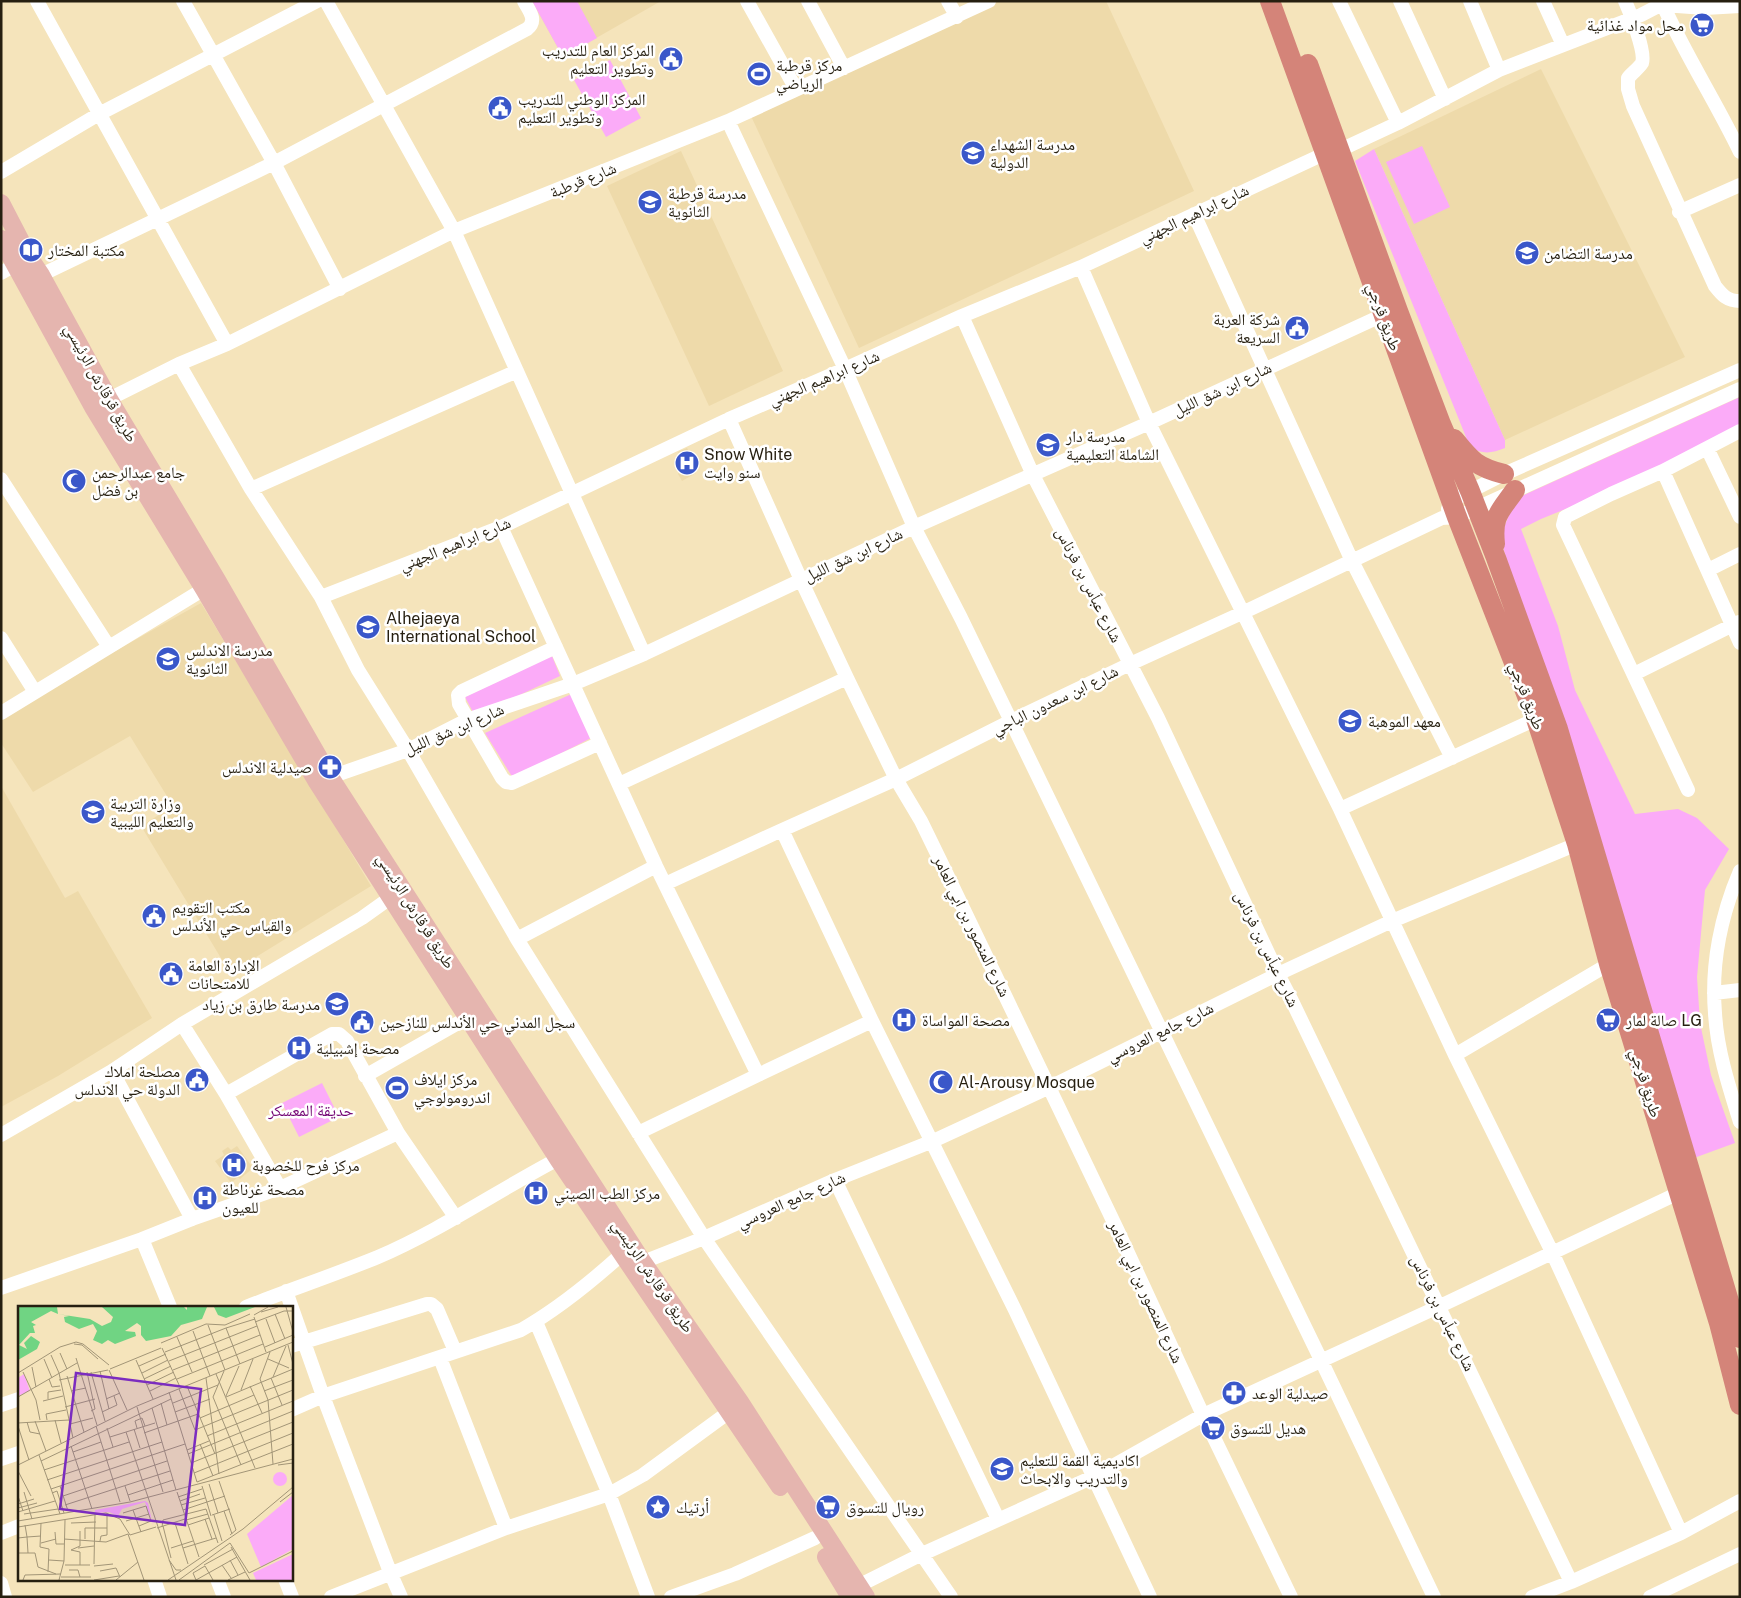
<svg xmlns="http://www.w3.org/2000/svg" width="1741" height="1598" font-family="'Public Sans','Noto Naskh Arabic',sans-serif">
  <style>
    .built { fill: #eedaaa }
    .green { fill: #fbabf8 }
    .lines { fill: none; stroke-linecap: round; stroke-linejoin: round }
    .minor { stroke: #fff; stroke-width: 14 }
    .major { stroke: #e5b5af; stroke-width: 18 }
    .highway { stroke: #d48479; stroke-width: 20 }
    .labels { text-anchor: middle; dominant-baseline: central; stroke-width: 5; stroke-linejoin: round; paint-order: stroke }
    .poi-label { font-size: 16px; fill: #261f10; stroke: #fff; text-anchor: start }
    .street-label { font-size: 16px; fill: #261f10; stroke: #fff }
    .park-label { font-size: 16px; fill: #710071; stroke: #fff }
    .inset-road { fill: none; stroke: #a29577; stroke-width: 1 }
    .view { fill: #7b2cbf; fill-opacity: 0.15; stroke: #7b2cbf; stroke-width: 2.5 }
    .inset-edge { fill: none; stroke: #261f10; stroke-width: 2.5 }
  </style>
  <rect width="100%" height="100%" fill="#f5e4bb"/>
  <path class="built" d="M532,1H661L563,57Z
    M996,1H1106L1194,191L859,348L751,116Z
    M1541,69L1685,357L1505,440L1374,149Z
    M681,151L783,371L709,406L607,186Z
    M687,448L693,459L690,462L696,473L682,481L678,474L683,464L678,452Z
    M201,603L371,886L230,973L141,826L173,806L130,736L33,792L1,743V715Z
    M1,786L65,898L78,891L152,1018L58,1076L1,1107Z
    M237,1146L253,1168L240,1179L238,1177L231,1183L215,1161L224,1155L222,1151L228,1147L231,1150Z"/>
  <path class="green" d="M532,1H577L597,38L563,57Z
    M610,60L641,118L606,137L574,80Z
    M1422,146L1450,207L1414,224L1386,162Z
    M1374,149L1505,440V448C1492,453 1483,455 1470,447L1355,161Z
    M1740,397V428L1644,477L1541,519L1521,529L1558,626L1575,690L1635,814L1678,809L1697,818L1729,849L1705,890L1697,977L1700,1023L1711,1075L1735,1143L1694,1158L1500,538L1510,512L1522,496Z
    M552,656L560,676L475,716L465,697Z
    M576,692L591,738L513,778L485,733Z
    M322,1083L339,1117L299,1137L282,1103Z"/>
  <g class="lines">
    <path class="minor" d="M37,1L227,344
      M183,1L274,163L340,289
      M326,1L454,231L644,654
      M747,1L796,89
      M808,1L844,68
      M948,1L957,17
      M1339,1L1398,123
      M1400,1L1445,99
      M1470,1L1499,70
      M1543,1L1563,45
      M1625,1C1630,12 1646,52 1642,63C1639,68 1632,73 1628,78V89L1633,106L1715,286C1722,295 1727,301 1740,301
      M1663,5C1686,56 1716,102 1740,152
      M1663,5L1705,8L1740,6
      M728,121L845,369L914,527L961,618L1126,958L1321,1360L1434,1597
      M1340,150L1398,123L1499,70L1641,15L1668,1
      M1,172L99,114L317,1
      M1679,212L1740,185
      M1194,214L1352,561L1452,758
      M1081,267L1149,423L1340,809L1455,1055L1552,1252L1681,1533
      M1,273L24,260
      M41,275L274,163L527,29C538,20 529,11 524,1
      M962,316L1033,475L1158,718L1278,974L1292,1001L1571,1582
      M179,364L251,489L321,597L358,670L408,750L517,939L704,1238L951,1597
      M93,407L179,364L227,344L454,231L728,121L989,1
      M729,419L801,580L847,678L896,779L921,821L941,862L1117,1229L1203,1415L1291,1597
      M1707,448L1740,517
      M1663,471L1740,643
      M1,479L109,647
      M251,489L517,371
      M1448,509L1451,501L1504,474L1740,370
      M501,527L656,866L758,1075
      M1708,570L1740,554
      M321,597L501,527L729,419L845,369L962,316L1081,267L1326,153
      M1,638L35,692
      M556,647L462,691L458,695L459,704L502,778L506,782L512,783L600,743
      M1634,674L1739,622
      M1,713L204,589
      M322,780L408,750L467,720L573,684L644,654L914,527L1149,423L1383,315
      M619,784L847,678
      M1688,790L1563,525L1565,517L1611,494L1663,471L1740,431
      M1340,809L1536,719
      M782,830L872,1021L1015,1310L1150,1597
      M1740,871C1721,915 1711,965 1715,1013C1717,1050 1729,1087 1740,1122
      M665,884L782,830L896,779L1011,721L1130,664L1242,613L1442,518L1457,517L1740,389
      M517,939L656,866
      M1714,993L1740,990
      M182,1024L226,1094L280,1188
      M1455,1055L1609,964
      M112,1071L192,1219
      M365,1076L467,1018
      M226,1094L332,1034H339L347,1041L398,1133L456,1218
      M638,1133L758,1075L872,1021
      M1,1135L112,1071L182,1024L362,918L390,898
      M835,1180L998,1519
      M142,1239L170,1307
      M633,1266L704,1238L835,1180L933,1141L1050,1087L1278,974L1392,921L1577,844
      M1,1288L142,1239L192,1219L280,1188L398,1133
      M286,1291L323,1396L390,1572L401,1597
      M246,1307C289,1290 334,1275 378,1257C441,1230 497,1191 558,1159
      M536,1322L609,1494L648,1597
      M291,1346L427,1304H431L437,1309L455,1351
      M440,1358L506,1528
      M1,1405L19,1399
      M291,1410L323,1396L521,1330C558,1309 591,1282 622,1254
      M1,1459L19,1453
      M1,1533L19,1526
      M154,1579L160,1597
      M217,1579L224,1597
      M285,1579L292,1597
      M1,1583L5,1597
      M850,1590L920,1555L1093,1477L1203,1415L1440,1306L1687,1189
      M331,1597L506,1528L609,1494L643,1475L729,1412
      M671,1597L735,1574L815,1538
      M1532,1597L1571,1582L1681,1533L1740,1501
      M1650,1597L1740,1554"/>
    <path class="major" d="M1,203L29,257L41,275L109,399L217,580L330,777L642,1261L740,1402L866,1597
      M1,239L93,407L204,589L317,782L558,1159L780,1487
      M826,1557L850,1597"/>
    <path class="highway" d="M1270,1L1457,517L1536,719L1577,844L1609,964L1719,1323L1740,1405
      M1308,64L1398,311L1441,424L1470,491L1496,558L1558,729L1740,1338
      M1454,439C1471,460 1476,467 1504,474
      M1495,544C1492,515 1500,512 1515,490"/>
  </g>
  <defs>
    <symbol id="supermarket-disc" viewBox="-11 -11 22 22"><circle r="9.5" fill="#3a57c9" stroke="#fff"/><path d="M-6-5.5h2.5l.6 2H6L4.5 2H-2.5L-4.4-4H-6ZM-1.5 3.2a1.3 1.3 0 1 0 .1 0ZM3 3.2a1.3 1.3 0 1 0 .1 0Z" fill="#fff"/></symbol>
    <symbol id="civic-disc" viewBox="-11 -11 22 22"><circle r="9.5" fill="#3a57c9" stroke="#fff"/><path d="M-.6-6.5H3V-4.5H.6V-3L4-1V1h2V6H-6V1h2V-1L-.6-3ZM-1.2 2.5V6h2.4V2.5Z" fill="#fff"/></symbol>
    <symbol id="stadium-disc" viewBox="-11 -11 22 22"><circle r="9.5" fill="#3a57c9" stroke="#fff"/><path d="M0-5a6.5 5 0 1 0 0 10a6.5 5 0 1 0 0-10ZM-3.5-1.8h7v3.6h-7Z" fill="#fff"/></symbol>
    <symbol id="school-disc" viewBox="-11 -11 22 22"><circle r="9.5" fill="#3a57c9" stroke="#fff"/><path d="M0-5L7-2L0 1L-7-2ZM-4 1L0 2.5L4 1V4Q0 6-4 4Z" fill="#fff"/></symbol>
    <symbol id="library-disc" viewBox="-11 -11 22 22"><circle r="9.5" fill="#3a57c9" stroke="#fff"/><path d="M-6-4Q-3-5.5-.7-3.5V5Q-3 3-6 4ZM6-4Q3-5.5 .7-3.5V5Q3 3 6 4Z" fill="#fff"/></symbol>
    <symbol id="hospital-disc" viewBox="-11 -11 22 22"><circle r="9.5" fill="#3a57c9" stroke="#fff"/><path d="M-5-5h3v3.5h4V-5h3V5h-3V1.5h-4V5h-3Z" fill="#fff"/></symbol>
    <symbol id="mosque-disc" viewBox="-11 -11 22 22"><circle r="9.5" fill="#3a57c9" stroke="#fff"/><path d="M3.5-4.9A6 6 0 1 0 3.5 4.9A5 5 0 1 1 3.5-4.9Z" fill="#fff"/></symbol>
    <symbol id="university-disc" viewBox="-11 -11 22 22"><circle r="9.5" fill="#3a57c9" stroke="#fff"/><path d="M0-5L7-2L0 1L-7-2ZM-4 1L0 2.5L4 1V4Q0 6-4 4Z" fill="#fff"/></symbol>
    <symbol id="pharmacy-disc" viewBox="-11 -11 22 22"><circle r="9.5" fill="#3a57c9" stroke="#fff"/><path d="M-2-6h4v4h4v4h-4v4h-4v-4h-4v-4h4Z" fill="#fff"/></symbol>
    <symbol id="sight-disc" viewBox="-11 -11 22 22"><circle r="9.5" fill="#3a57c9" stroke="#fff"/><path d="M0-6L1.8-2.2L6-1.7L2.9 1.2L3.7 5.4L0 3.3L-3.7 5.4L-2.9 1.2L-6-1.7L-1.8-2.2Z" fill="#fff"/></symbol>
  </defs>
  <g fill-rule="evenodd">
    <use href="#supermarket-disc" x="1688" y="11" width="28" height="28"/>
    <use href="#civic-disc" x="657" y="45" width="28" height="28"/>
    <use href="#stadium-disc" x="745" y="60" width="28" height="28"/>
    <use href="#civic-disc" x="486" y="94" width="28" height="28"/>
    <use href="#school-disc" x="959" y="139" width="28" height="28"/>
    <use href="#school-disc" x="636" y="188" width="28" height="28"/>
    <use href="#library-disc" x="17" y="236" width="28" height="28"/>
    <use href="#school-disc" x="1513" y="239" width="28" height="28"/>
    <use href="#civic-disc" x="1283" y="314" width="28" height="28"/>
    <use href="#school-disc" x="1034" y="431" width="28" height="28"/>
    <use href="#hospital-disc" x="673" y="449" width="28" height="28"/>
    <use href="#mosque-disc" x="60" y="467" width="28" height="28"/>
    <use href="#university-disc" x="354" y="613" width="28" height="28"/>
    <use href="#school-disc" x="154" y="645" width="28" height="28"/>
    <use href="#school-disc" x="1336" y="707" width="28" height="28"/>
    <use href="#pharmacy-disc" x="316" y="753" width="28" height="28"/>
    <use href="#school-disc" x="79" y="798" width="28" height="28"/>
    <use href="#civic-disc" x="140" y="902" width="28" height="28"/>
    <use href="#civic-disc" x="157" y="960" width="28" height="28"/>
    <use href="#school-disc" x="323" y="990" width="28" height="28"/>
    <use href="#hospital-disc" x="890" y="1006" width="28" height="28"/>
    <use href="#supermarket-disc" x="1594" y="1006" width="28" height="28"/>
    <use href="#civic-disc" x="348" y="1008" width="28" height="28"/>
    <use href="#hospital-disc" x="285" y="1034" width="28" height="28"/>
    <use href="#civic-disc" x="183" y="1066" width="28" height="28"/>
    <use href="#mosque-disc" x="927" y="1068" width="28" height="28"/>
    <use href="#stadium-disc" x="383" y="1074" width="28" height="28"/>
    <use href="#hospital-disc" x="220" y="1151" width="28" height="28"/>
    <use href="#hospital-disc" x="522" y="1179" width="28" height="28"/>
    <use href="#hospital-disc" x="191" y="1184" width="28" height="28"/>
    <use href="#pharmacy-disc" x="1220" y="1379" width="28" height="28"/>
    <use href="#supermarket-disc" x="1199" y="1414" width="28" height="28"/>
    <use href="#school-disc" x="988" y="1455" width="28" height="28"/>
    <use href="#sight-disc" x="644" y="1493" width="28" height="28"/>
    <use href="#supermarket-disc" x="814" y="1493" width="28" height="28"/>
  </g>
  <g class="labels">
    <g class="poi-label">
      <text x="1684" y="25" text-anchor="end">محل مواد غذائية</text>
      <text x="654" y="50" text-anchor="end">المركز العام للتدريب<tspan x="654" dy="18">وتطوير التعليم</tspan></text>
      <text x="776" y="65">مركز قرطبة<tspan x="776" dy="18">الرياضي</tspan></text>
      <text x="518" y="99">المركز الوطني للتدريب<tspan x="518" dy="18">وتطوير التعليم</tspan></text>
      <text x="990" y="144">مدرسة الشهداء<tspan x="990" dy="18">الدولية</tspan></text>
      <text x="668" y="193">مدرسة قرطبة<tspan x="668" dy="18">الثانوية</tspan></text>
      <text x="48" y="250">مكتبة المختار</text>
      <text x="1544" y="253">مدرسة التضامن</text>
      <text x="1280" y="319" text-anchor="end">شركة العربة<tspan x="1280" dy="18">السريعة</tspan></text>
      <text x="1066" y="436">مدرسة دار<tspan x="1066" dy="18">الشاملة التعليمية</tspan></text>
      <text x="704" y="454">Snow White<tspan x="704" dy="18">سنو وايت</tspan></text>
      <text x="92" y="472">جامع عبدالرحمن<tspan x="92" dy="18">بن فضل</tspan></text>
      <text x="386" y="618">Alhejaeya<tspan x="386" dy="18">International School</tspan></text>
      <text x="186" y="650">مدرسة الاندلس<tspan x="186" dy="18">الثانوية</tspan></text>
      <text x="1368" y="721">معهد الموهبة</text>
      <text x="312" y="767" text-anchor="end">صيدلية الاندلس</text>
      <text x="110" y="803">وزارة التربية<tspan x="110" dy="18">والتعليم الليبية</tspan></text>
      <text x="172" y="907">مكتب التقويم<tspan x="172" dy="18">والقياس حي الأندلس</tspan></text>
      <text x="188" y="965">الإدارة العامة<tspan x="188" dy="18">للامتحانات</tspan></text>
      <text x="320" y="1004" text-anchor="end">مدرسة طارق بن زياد</text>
      <text x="922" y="1020">مصحة المواساة</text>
      <text x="1626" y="1020">صالة لمار LG</text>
      <text x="380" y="1022">سجل المدني حي الأندلس للنازحين</text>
      <text x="316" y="1048">مصحة إشبيلية</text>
      <text x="180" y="1071" text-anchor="end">مصلحة املاك<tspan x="180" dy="18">الدولة حي الاندلس</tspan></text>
      <text x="414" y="1079">مركز ايلاف<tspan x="414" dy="18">اندرومولوجي</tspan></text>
      <text x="958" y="1082">Al-Arousy Mosque</text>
      <text x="252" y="1165">مركز فرح للخصوبة</text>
      <text x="222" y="1189">مصحة غرناطة<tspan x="222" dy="18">للعيون</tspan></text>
      <text x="554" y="1193">مركز الطب الصيني</text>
      <text x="1252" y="1393">صيدلية الوعد</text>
      <text x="1230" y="1428">هديل للتسوق</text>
      <text x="1020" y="1460">اكاديمية القمة للتعليم<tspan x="1020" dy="18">والتدريب والابحاث</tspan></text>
      <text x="676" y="1507">أرتيك</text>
      <text x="846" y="1507">رويال للتسوق</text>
    </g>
    <g class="street-label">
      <text transform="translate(583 180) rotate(-22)">شارع قرطبة</text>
      <text transform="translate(1194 214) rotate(-25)">شارع ابراهيم الجهني</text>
      <text transform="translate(1384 317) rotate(70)">طريق قرجي</text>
      <text transform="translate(824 378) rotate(-23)">شارع ابراهيم الجهني</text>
      <text transform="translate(101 383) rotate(61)">طريق قرقارش الرئيسي</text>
      <text transform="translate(1222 389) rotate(-25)">شارع ابن شق الليل</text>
      <text transform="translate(455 544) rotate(-22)">شارع ابراهيم الجهني</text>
      <text transform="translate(853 555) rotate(-25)">شارع ابن شق الليل</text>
      <text transform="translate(1089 585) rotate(63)">شارع عباّس بن فرناس</text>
      <text transform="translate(1527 696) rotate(69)">طريق قرجي</text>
      <text transform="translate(1055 700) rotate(-26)">شارع ابن سعدون الباجي</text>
      <text transform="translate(454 729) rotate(-23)">شارع ابن شق الليل</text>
      <text transform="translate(416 911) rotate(58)">طريق قرقارش الرئيسي</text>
      <text transform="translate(972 926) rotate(64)">شارع المنصور بن ابي العامر</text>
      <text transform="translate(1267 949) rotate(64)">شارع عباّس بن فرناس</text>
      <text transform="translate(1160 1032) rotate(-26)">شارع جامع العروسي</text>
      <text transform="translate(1646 1083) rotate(73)">طريق قرجي</text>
      <text transform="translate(791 1200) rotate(-24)">شارع جامع العروسي</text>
      <text transform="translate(653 1276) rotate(56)">طريق قرقارش الرئيسي</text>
      <text transform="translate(1146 1292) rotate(65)">شارع المنصور بن ابي العامر</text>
      <text transform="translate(1443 1313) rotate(64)">شارع عباّس بن فرناس</text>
    </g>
    <g class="park-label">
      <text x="311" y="1110">حديقة المعسكر</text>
    </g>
  </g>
  <g transform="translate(18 1306)">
    <rect width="275" height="275" fill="#f5e4bb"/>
    <path d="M6,68L12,85L0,90V72ZM255 173a7 7 0 1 1 14 0a7 7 0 1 1-14 0ZM275,189V243L243,261L229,228ZM127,195L130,197L135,220L127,196L104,203L100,210L91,206L77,207V204ZM275,248V274H238L235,267Z" fill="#fbabf8"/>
    <path d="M0,1H39L40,8L72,13L84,20L93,16L95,11L84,1H72H166L169,4V1H189L184,13L163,19L153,30L128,35L123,29V20L119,17L107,25L117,26L118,30L97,38L90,34L84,38L75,34L79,25L75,18L61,23L47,16L46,11L51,10L40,8L33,5L13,16L18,19L15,20L17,27H12L1,39L9,43L6,37L13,30L22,36L19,43L0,54ZM196,1H195H237L208,12L200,9Z" fill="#70d483"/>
    <path class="inset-road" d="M268,1L275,26M243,6L260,1M257,8L267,33M236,9L250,1M236,11L248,46M248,13L257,37M237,16L266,5H275M190,19L207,64M208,22L237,13M175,25L192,70M159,31L174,66M143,37L188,18L207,19L232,8M56,38L64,39L80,53M270,39L275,58M247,41L275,29M144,42L162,81M147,46L208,22L222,58M252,46L242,73L250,94L255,158M42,47L49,63M33,49L41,67L55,132M58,52L79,119M26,53L34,72M250,53L271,62M118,54L135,93M151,55L239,20M121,60L148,48M14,61L18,81M92,63L143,42M91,64L109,104M155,64L242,29M82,65L91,103M206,65L195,91L223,159M5,66L18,94L22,114M69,66L77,103L73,105M73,66L87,115M0,67L42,41L58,36L65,38L91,59M124,67L150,54M198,68L237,162M49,70L66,126M255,71L268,40M188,72L201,168M253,72L264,99M31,73L34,81L42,80M126,73L153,60M159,73L245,38M41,74L90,64M129,79L156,66M169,80L197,148M232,80L244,107M161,83L177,124L275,84M223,84L235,53M53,85L68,82M132,85L158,72M246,85L275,74M151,86L179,176M208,90L221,60M0,91L59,57M208,91L275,63M30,93V86L43,84M88,93L102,87M25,95L45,90M143,97L149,119M155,97L200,79M47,101L77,93M119,101L145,186M134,102L158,184M84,106L99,99L96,90M157,106L192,93M182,112L236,89M29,114L28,108L48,104M37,114L43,137M17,115L28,145M9,116L12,126L22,128M0,117L51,114M52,118L75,112M0,120L11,154M78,120L102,196M89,122L95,141M119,122L117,115L124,112L127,120M116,123L122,142M108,126L158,274M126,127L180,108M189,130L275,95M92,131L137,117M182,138L195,170M53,140L74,203M169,144L191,135M55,146L83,136M170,148L275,105M21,149L42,208M23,155L153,93M173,157L275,116M0,159L119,100L275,36M260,159L275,157M26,164L111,136M0,165L13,190M176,167L275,127M29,174L144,136M201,175L218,224L212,229M179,176L275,138M191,178L200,207M42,180L50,205M107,180L112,195M184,180L193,210M33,183L167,138M6,186L14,213M159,186L181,251M34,187L39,185L46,207M110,189L155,174M0,190L5,205M45,190L149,155M160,191L184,183M162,195L182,188M262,196L275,186M0,198L16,193M47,199L152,165M163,199L187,192M0,202L19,197M115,204L123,226M165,204L207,190M206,205L214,228M0,206L37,195M105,207L128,200L133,215L121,220M6,208L40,203M194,209L212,203M196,209L204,235M187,213L194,233M168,214L190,208M0,215L112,196L275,153M108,215L131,208M23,217L22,241L31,243L30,266M53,217L78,216M157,217L170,258M7,219L9,231L23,230M170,219L191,212M145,220L153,252M0,221L88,207L102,213L112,229L138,221M144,221L145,214L188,203L200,237M139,222L167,213M37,226L38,238H46M110,228L126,274M0,232L9,231L10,247M46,233L88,236L110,228M67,233V222H89M82,235L83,230L89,229V207M23,237L38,233M213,241L232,274M60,242L76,240M153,242L175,235M165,242L198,232M53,244L62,240V225M53,244L62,246V259M0,247H17L20,261L38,268M31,254L46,255M151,254L158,264H163M212,254L220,269M76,258L77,208M47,259H72M186,259L215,243M204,259L213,272M76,260L95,258M187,260L195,274M51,264H60L62,271M82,265L98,262L102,271M43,271H73M5,274L7,269L43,268M41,274L46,255L47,214M76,274L101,270M98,274L120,256M150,274L225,223L275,181M161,274L212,237L231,267L275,245M178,274L219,251M178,274L175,267L187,260M210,274L227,266"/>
    <path class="view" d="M58,67L183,83L167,219L42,203Z"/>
    <rect width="275" height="275" class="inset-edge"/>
  </g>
  <rect width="1741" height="1598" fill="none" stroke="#261f10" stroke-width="5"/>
</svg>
